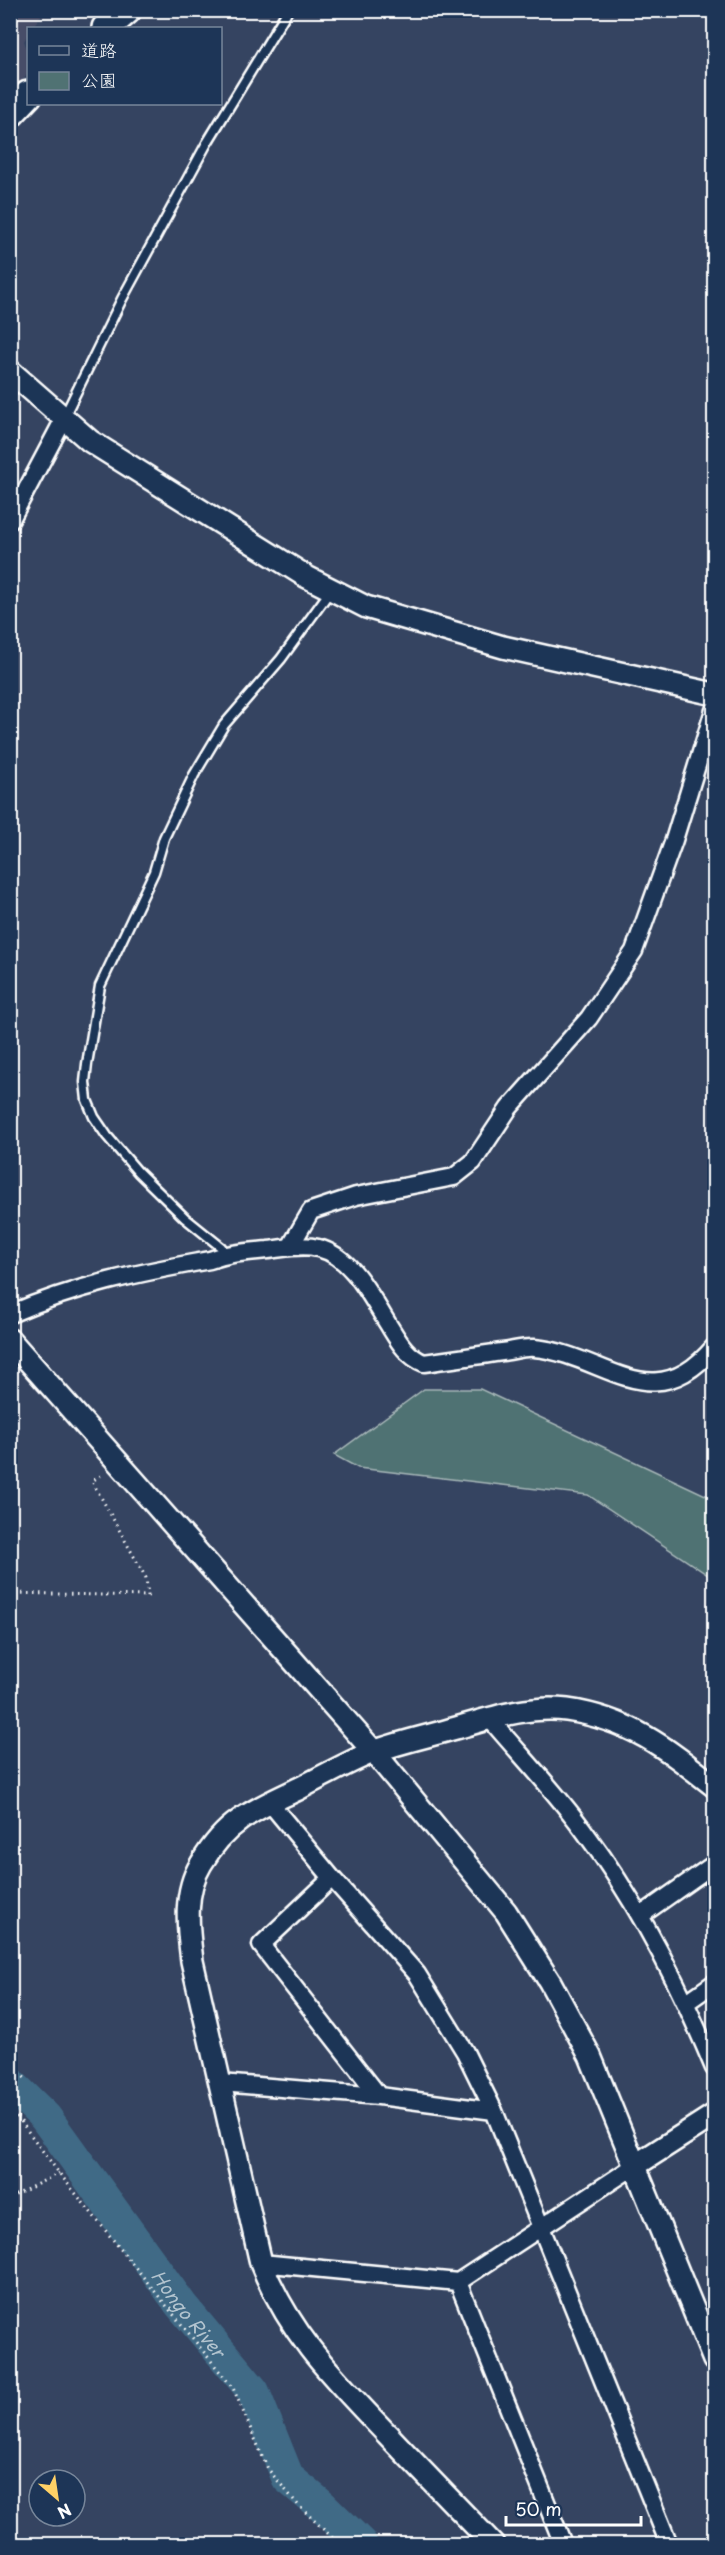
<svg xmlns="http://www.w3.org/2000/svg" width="725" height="2555" font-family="'Playpen Sans','Klee One',sans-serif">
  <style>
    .built { fill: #464e68 }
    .green { fill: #507273; stroke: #a8b8b9; stroke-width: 1.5 }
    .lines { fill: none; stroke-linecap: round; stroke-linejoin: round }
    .river { stroke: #406b86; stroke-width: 33 }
    .service-casing { stroke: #fff; stroke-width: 13 }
    .minor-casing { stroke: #fff; stroke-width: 21 }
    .tertiary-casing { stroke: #fff; stroke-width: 26 }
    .primary-casing { stroke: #fff; stroke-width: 32 }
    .path { stroke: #fff; stroke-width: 3; stroke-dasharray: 1.5 4.5; stroke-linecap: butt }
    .service { stroke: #1d3557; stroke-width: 8 }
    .minor { stroke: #1d3557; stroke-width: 16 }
    .tertiary { stroke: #1d3557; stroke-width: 21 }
    .primary { stroke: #1d3557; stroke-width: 27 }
    .labels { text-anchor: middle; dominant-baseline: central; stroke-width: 4.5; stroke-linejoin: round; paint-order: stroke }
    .water-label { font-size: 18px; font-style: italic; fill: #b3c4cf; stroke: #1d3557 }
  </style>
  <rect width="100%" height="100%" fill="#354461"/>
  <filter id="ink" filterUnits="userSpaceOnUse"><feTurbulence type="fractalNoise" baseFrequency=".0167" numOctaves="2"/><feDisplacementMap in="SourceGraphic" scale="12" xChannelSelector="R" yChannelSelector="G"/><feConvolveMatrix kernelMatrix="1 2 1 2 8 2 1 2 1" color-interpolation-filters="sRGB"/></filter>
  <g filter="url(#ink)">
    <path class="built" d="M11,10L44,11L32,28H28V34L24,41L28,53V74L11,93Z"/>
    <path class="green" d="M424,1389H480L714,1499V1579L588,1495L358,1468L334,1455Z"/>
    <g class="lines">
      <path class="river" id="s1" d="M10,2083L45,2117L181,2305L253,2391L288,2478L323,2507L361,2544"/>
      <defs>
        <path id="service" d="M64,417L122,299L207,143L288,10
          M226,1254L221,1247L185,1218L138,1172L107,1136L94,1117L87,1100L85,1082L87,1064L100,986L154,872L164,838L194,775L224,725L281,659L331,590"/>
        <path id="minor" d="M10,521L64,419
          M290,1247L311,1211L356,1196L454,1177L473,1162L509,1108L589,1018L634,951L674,840L714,710
          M10,1314C75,1286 141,1272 210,1260C229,1253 248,1252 268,1250C284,1248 303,1244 318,1248C352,1256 371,1297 388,1324C398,1340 406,1356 424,1363C450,1359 476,1356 502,1352C512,1351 524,1347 534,1348C605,1354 652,1421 714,1347
          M490,1719C522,1757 558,1794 587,1835C640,1906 680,1986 714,2068
          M270,1803L332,1878L417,1974L465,2052L494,2111L669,2544
          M332,1878L261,1945L379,2096
          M640,1916L714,1864
          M687,2002L714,1983
          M221,2083L379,2096L494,2111
          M261,2263L458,2282L636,2165
          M458,2282L563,2544"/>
        <path id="tertiary" d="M10,371L90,441L307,577L366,607L503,647L714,694
          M10,1340L374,1752L506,1912L550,1982L590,2056L714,2360
          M636,2165L714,2115
          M493,2544C458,2508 423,2472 388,2435C334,2378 291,2337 261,2263L192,1961C188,1929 183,1893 201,1864C211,1847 224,1831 240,1820C258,1807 280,1798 300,1788C324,1776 348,1762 373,1752C400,1742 429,1736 456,1728C491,1718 530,1705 567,1710C630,1719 666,1748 714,1786"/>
        <path id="primary" d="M106,28L127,10
          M10,114L28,95"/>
      </defs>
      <use href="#service" class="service-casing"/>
      <use href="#minor" class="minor-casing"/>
      <use href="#tertiary" class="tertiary-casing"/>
      <use href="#primary" class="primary-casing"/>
      <path class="path" d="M10,1593L148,1596L146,1578L92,1481L102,1475
        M10,2065L27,2080
        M10,2107L59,2173L233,2388L268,2469L299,2506L339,2544
        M10,2198L59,2173"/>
      <use href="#service" class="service"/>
      <use href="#minor" class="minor"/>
      <use href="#tertiary" class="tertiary"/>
      <use href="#primary" class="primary"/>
    </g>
  </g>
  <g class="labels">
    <g class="water-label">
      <text stroke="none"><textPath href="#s1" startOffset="292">Hongo River</textPath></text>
    </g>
  </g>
  <rect width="725" height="2555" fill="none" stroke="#1d3557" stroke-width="36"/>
  <rect x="18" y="18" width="689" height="2519" fill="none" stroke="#fff" stroke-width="2" filter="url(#ink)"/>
  <rect x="27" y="27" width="195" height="78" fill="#1d3557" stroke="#77869a" stroke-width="1.5"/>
  <rect x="39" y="46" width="30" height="9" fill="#1d3557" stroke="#77869a" stroke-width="1.5"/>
  <text x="81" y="57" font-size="18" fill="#ffffff">道路</text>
  <rect x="39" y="72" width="30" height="18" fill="#507273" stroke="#77869a" stroke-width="1.5"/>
  <text x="81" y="87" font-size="18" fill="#ffffff">公園</text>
  <g transform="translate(57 2498) rotate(151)"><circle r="28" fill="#1d3557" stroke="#77869a" stroke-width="1.5"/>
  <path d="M0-4.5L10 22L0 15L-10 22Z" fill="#ffd166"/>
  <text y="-9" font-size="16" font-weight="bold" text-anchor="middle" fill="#ffffff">N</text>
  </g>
  <path d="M506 2516v9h135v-9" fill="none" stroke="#ffffff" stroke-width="3"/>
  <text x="515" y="2516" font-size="18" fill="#ffffff" stroke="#1d3557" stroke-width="4.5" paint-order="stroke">50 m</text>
</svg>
